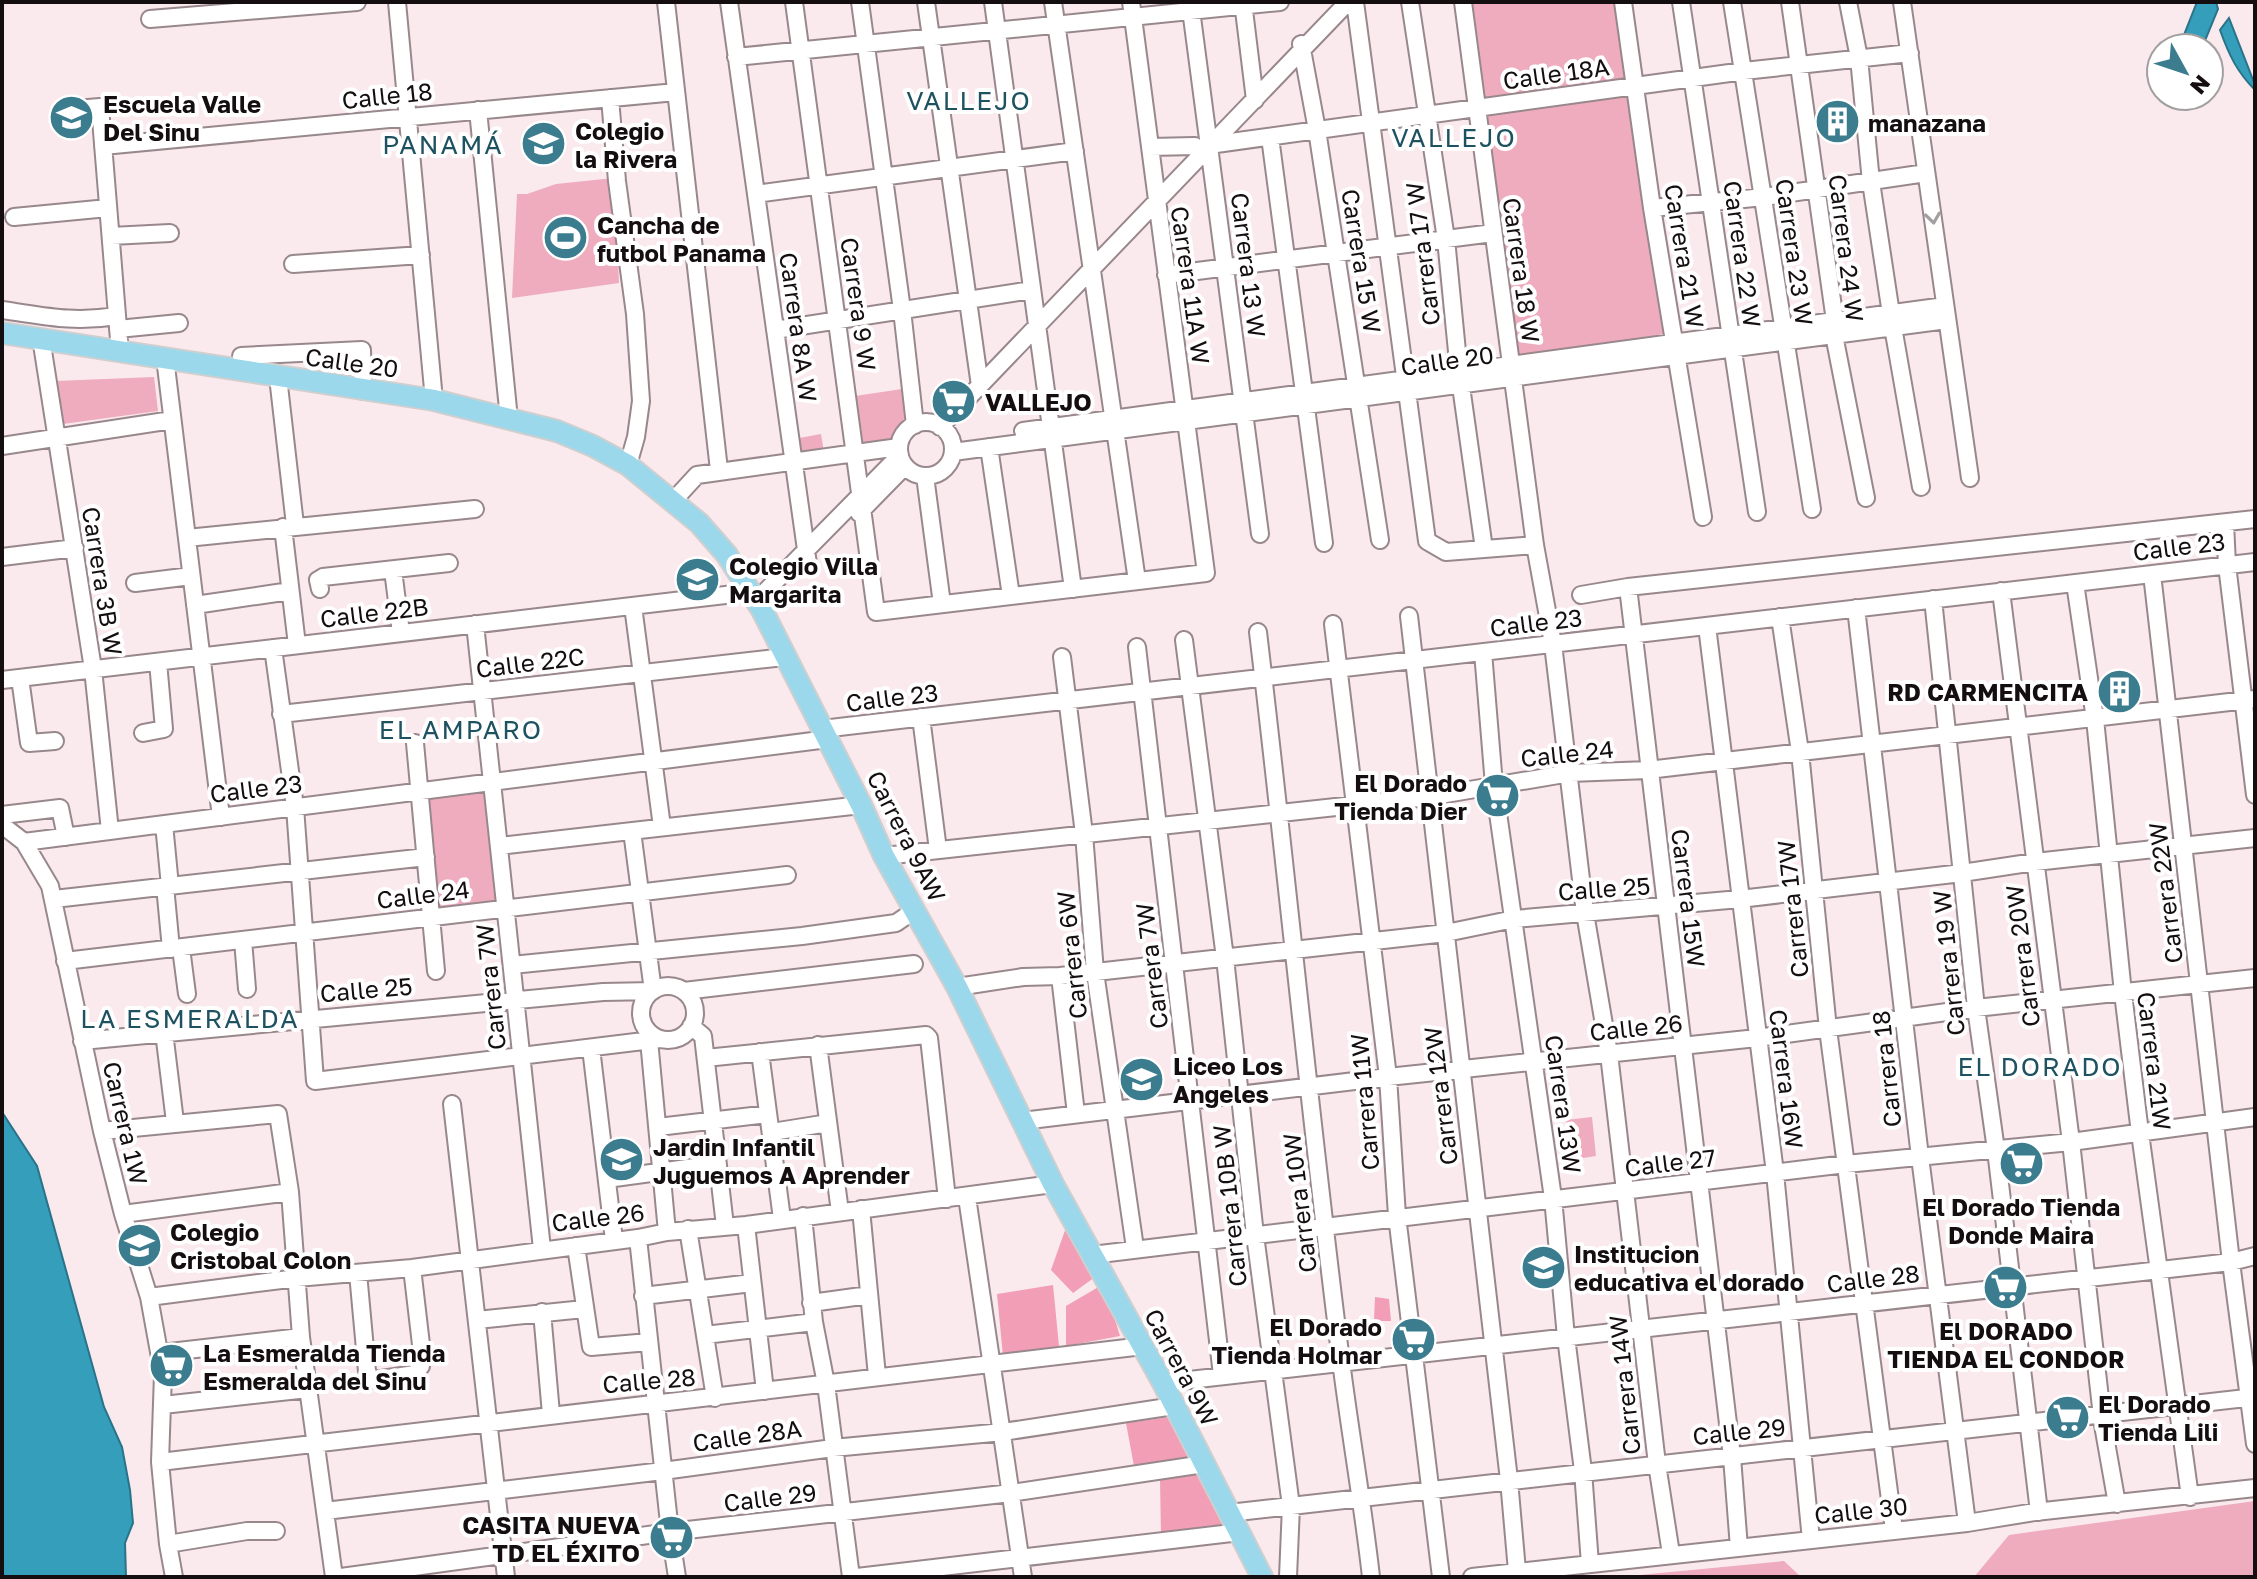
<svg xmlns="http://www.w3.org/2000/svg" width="2257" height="1579" font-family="'Golos Text',sans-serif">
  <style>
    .green { fill: #efacbe }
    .forest { fill: #f19eb6 }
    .water { fill: #349ebb; stroke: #2a7388; stroke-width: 2 }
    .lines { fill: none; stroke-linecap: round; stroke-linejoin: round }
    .minor-casing { stroke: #98888c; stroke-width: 20 }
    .major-casing { stroke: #d0cfcf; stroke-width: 24 }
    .minor { stroke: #fff; stroke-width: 16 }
    .major { stroke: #9bd8eb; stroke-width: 20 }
    .oneway { stroke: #a19f9f }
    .labels { text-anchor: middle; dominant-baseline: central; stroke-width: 8; stroke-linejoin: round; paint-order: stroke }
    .street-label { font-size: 24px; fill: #140e10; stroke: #fff }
    .poi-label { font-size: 24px; font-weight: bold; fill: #140e10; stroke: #fff; text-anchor: start }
    .neighbourhood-label { font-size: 26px; letter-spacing: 2px; fill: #1e5261; stroke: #fff }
  </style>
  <rect width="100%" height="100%" fill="#fae9ed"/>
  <path class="green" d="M1469,2H1619L1630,80L1481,102Z
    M1631,93L1665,334L1514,358L1482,113Z
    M614,178L619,283L512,298L517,194H527L556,184Z
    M154,377L158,411L63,424L56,381Z
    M909,388L912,419L902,428L895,439L862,445L855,396Z
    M821,434L824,452L798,457L794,439Z
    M485,790L498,906L436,913L424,798Z
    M1592,1117L1596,1156L1570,1160L1566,1120Z
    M2255,1501V1577H1974L2009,1535Z
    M1784,1561L1801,1577H1619Z"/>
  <path class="forest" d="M1068,1222L1095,1277L1073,1293L1051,1270Z
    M1107,1282L1106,1291L1120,1336L1066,1346V1306Z
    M1053,1285L1059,1346L1003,1356L997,1294Z
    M1375,1297L1389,1299L1391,1321H1374Z
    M1170,1417L1193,1466H1134L1126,1423Z
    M1199,1473L1234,1525L1161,1534L1160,1479Z"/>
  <path class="water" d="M2197,2H2216L2218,9L2202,48L2184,35Z
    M2229,18L2255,85V90C2237,72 2229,55 2220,30Z
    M2,1112L37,1166L104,1407L122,1447L130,1490L133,1523L125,1543L126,1577H2Z"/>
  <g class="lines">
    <defs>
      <path id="minor" d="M397,2L434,400
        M666,2L719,470
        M729,2L808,564
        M794,2L876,612L1206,573L1131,2
        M860,2L902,310L915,425
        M926,2L980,386
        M993,2L1073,589
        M1053,2L1137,581
        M1190,2L1260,534
        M1243,2L1255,100
        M1355,2L1427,541L1446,552L1535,545
        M1410,2L1446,239L1459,372L1484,549
        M1463,2L1535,545L1553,644L1585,913L1609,1054L1657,1464L1671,1554
        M1623,2L1652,208L1703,517
        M1681,2L1757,512
        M1732,2L1812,509
        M1790,2L1835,321L1834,335L1866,498
        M1848,2L1859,58L1871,182L1893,327L1921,487
        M1902,2L1970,478
        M150,19L357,2
        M1301,44L1317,130L1380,540
        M736,57L1280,2
        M610,98L617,181L635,314L641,401L636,437L628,465
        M64,110L100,107L120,352
        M478,110L509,419
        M1270,137L1324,543
        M1209,145L1744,71L1910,53
        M103,146L676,92
        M1150,147L1195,146
        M756,194L1075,151
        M1652,208L1764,197L1926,173
        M14,217L108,208
        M111,236L170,233
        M293,264L421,255
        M1166,275L1493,233
        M2,310C45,316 72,323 117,316
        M118,329L179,323
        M775,330L1031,290
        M41,338L93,669L110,831
        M241,356L362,350L363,391
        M165,358L221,817
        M278,377L295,525
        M899 449a27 27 0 1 1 54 0a27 27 0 1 1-54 0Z
        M940,427L1348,2
        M1023,431L1945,306
        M2,446L172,420
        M989,447L1011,596
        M953,452L1947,320
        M925,476L942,604
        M673,501L697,475L899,447
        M859,513L905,466
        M2225,523L2227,565L2255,795
        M283,527L297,645
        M187,538L475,509
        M2,557L75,548
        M393,570L401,633
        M2152,574L2231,1262L2255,1444
        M135,583L191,576
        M2075,583L2095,719L2123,993L2140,1133L2190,1497
        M1628,587L1732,1457L1739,1548
        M320,589L318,580L323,577L449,563
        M2001,591L2071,1142L2103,1425L2117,1504
        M1581,595L1628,587L2255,519
        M1933,599L1976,1008L1996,1150L2039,1512
        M756,601L900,455
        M195,605L290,591
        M633,606L662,827
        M1856,608L1920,1157L1967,1523
        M1409,616L1509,1480L1517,1571
        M1780,617L1800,752L1828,1029L1894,1530
        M475,624L542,1249
        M1333,624L1388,1077L1397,1216L1441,1577
        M1707,626L1775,1173L1811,1540
        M1258,632C1287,875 1310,1118 1341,1361C1350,1433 1363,1505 1371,1577
        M1184,640L1225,958L1255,1235L1291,1506L1288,1577
        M1137,647L1222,1375
        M273,648L295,807L315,1081L660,1039
        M1483,652L1494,785L1553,1198L1566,1337L1583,1471L1590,1564
        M1062,657L1084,834L1095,972L1135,1248
        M20,678L29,743L55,741
        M2,680L751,592
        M281,714L784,657
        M921,717L938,850
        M822,729L2255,562
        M143,733L164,729L158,662
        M415,743L436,971
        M2,815L60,808L66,837
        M164,824L170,886
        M2,825L24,842L50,886L102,1131L123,1214L149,1297L163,1374L160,1462L168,1544L174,1577
        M24,842L828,739
        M499,846L861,805
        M884,856L1428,797L1570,773L1648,770L2255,699
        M165,886L171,949
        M54,899L426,857
        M243,940L247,989
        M181,948L187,994
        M65,961L787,875
        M512,965L802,936L896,923L915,910
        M1060,976L1076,1114
        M641 1013a27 27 0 1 1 54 0a27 27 0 1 1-54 0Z
        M957,987L1023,977L1060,976L1446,933L1514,919L1740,899L1962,873L2035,862L2255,838
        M684,991L914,964
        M691,1026L703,1036L725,1226
        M164,1032L175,1122
        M649,1040L667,1232
        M82,1041L603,992L653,991L632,831
        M818,1045L840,1212
        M591,1048L614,1240
        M760,1052L782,1219
        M706,1058L926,1035L929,1038L947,1199
        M452,1104L506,1577
        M1022,1121L1388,1077L1757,1038L1976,1008L2255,978
        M658,1127L768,1114
        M102,1131L278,1114L290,1192L301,1337L334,1577
        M772,1132L828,1123
        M607,1179L717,1164
        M967,1197L1023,1577
        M861,1209L877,1376
        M123,1214L290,1192
        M803,1216L814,1322L826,1384L851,1577
        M746,1225L765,1391
        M688,1229L715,1398
        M638,1238L670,1532L677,1577
        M576,1246L591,1347L649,1342
        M1092,1255L1846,1164L2071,1142L2255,1117
        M358,1273L367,1371L370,1378L375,1380L415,1374L421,1366L422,1353L412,1268
        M643,1296L752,1283
        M149,1297L297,1278L412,1268L638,1238L667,1232L746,1225L1053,1184
        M811,1303L869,1295
        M542,1312L551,1414
        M477,1320L584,1309
        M705,1335L814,1322
        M161,1353L301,1337
        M1163,1383L2231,1262L2255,1256
        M163,1405L308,1389
        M160,1462L1143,1346
        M325,1511L663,1471L833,1448L1003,1432L1174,1406
        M1229,1513L2255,1397
        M168,1544L247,1531H276
        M341,1577L670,1532L1011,1493L1204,1464
        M857,1577L1240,1532
        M1472,1577L1967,1523L2035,1512L2255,1488"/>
      <path id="major" d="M2,333L434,400L557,431L593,446L628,465L699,523L727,555L762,610L861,805L884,856L957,987L1053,1184L1163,1383L1262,1577"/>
    </defs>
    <use href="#minor" class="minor-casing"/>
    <use href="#major" class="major-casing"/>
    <use href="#minor" class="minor"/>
    <use href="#major" class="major"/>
  </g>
  <defs><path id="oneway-chevron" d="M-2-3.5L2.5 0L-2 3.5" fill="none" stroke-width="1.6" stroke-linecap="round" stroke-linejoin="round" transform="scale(2)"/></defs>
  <use class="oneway" href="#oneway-chevron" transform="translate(1933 218) rotate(82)"/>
  <defs>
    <symbol id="school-disc" viewBox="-11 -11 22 22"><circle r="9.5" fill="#3b7c8f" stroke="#fff"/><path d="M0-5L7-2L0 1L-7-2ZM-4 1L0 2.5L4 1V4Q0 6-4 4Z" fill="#fff"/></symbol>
    <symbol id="building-disc" viewBox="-11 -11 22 22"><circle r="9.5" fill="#3b7c8f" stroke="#fff"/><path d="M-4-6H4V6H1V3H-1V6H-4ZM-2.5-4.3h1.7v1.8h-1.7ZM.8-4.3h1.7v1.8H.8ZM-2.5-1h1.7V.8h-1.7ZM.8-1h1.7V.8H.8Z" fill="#fff"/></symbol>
    <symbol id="stadium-disc" viewBox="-11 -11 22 22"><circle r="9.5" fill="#3b7c8f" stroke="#fff"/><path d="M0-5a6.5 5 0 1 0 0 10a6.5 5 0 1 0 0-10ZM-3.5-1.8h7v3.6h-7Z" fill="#fff"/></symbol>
    <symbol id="supermarket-disc" viewBox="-11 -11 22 22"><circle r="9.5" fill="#3b7c8f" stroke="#fff"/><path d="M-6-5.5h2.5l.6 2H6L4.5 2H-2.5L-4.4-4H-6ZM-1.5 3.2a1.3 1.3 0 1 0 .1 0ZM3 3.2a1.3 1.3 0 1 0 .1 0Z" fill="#fff"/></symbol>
  </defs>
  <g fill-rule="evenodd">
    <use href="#school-disc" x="46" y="92" width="51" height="51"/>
    <use href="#building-disc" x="1812" y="96" width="51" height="51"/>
    <use href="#school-disc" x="518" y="118" width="51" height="51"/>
    <use href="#stadium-disc" x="540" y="212" width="51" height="51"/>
    <use href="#supermarket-disc" x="928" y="376" width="51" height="51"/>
    <use href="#school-disc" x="672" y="554" width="51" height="51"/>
    <use href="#building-disc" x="2094" y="666" width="51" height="51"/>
    <use href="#supermarket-disc" x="1472" y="770" width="51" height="51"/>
    <use href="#school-disc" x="1116" y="1054" width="51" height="51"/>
    <use href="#school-disc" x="596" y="1134" width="51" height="51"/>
    <use href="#supermarket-disc" x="1996" y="1138" width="51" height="51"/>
    <use href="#school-disc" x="114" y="1220" width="51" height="51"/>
    <use href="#school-disc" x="1518" y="1242" width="51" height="51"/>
    <use href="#supermarket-disc" x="1980" y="1262" width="51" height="51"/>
    <use href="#supermarket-disc" x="1388" y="1314" width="51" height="51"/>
    <use href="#supermarket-disc" x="146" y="1340" width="51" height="51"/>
    <use href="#supermarket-disc" x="2042" y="1392" width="51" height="51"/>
    <use href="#supermarket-disc" x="646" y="1512" width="51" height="51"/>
  </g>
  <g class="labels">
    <g class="street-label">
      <text transform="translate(1556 73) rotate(-8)">Calle 18A</text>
      <text transform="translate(387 95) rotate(-6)">Calle 18</text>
      <text transform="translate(1847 248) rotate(83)">Carrera 24 W</text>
      <text transform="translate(1795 252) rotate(82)">Carrera 23 W</text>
      <text transform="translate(1422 254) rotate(-97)">Carrera 17 W</text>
      <text transform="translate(1743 254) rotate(82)">Carrera 22 W</text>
      <text transform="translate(1685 256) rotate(81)">Carrera 21 W</text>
      <text transform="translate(1362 261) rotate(81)">Carrera 15 W</text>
      <text transform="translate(1249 265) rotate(83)">Carrera 13 W</text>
      <text transform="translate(1522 270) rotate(82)">Carrera 18 W</text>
      <text transform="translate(1191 285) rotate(82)">Carrera 11A W</text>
      <text transform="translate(859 304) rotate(82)">Carrera 9 W</text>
      <text transform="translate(799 327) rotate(82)">Carrera 8A W</text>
      <text transform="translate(1447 360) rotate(-8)">Calle 20</text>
      <text transform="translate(352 362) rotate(8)">Calle 20</text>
      <text transform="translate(2179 546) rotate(-7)">Calle 23</text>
      <text transform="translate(103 581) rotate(81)">Carrera 3B W</text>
      <text transform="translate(374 612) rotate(-7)">Calle 22B</text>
      <text transform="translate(1536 622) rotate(-7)">Calle 23</text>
      <text transform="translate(530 662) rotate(-7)">Calle 22C</text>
      <text transform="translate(892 697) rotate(-7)">Calle 23</text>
      <text transform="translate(1567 753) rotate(-6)">Calle 24</text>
      <text transform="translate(256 788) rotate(-7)">Calle 23</text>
      <text transform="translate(907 836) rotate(63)">Carrera 9AW</text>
      <text transform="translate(1604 888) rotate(-4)">Calle 25</text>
      <text transform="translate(2165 893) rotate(-97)">Carrera 22W</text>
      <text transform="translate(423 894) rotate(-7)">Calle 24</text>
      <text transform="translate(1689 898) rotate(83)">Carrera 15W</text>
      <text transform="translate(1792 909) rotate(-96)">Carrera 17W</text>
      <text transform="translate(1071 955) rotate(-96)">Carrera 6W</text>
      <text transform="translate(2022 956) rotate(-97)">Carrera 20W</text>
      <text transform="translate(1948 963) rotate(-96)">Carrera 19 W</text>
      <text transform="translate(1151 966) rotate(-97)">Carrera 7W</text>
      <text transform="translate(490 987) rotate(-96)">Carrera 7W</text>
      <text transform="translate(366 989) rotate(-5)">Calle 25</text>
      <text transform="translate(1636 1027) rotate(-6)">Calle 26</text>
      <text transform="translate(2155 1061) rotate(83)">Carrera 21W</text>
      <text transform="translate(1886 1069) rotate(-96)">Carrera 18</text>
      <text transform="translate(1787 1079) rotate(83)">Carrera 16W</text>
      <text transform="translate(1440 1096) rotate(-97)">Carrera 12W</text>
      <text transform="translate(1364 1102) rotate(-95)">Carrera 11W</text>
      <text transform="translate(1564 1104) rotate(82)">Carrera 13W</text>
      <text transform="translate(126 1123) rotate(77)">Carrera 1W</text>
      <text transform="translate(1670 1162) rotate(-7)">Calle 27</text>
      <text transform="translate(1299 1203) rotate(-97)">Carrera 10W</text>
      <text transform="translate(1229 1206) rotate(-96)">Carrera 10B W</text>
      <text transform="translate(598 1217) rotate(-7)">Calle 26</text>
      <text transform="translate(1873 1278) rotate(-7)">Calle 28</text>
      <text transform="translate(1182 1367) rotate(62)">Carrera 9W</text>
      <text transform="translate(649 1380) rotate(-5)">Calle 28</text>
      <text transform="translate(1624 1385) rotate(-96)">Carrera 14W</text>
      <text transform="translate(1739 1431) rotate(-6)">Calle 29</text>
      <text transform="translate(747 1435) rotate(-8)">Calle 28A</text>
      <text transform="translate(770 1497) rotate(-7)">Calle 29</text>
      <text transform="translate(1861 1510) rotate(-6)">Calle 30</text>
    </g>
    <g class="poi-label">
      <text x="103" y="103">Escuela Valle<tspan x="103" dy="28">Del Sinu</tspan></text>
      <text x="1868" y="122">manazana</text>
      <text x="575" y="130">Colegio<tspan x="575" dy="28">la Rivera</tspan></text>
      <text x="597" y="224">Cancha de<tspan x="597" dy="28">futbol Panama</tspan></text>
      <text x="985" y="401">VALLEJO</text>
      <text x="729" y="565">Colegio Villa<tspan x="729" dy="28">Margarita</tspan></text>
      <text x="2088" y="691" text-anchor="end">RD CARMENCITA</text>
      <text x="1467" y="782" text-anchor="end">El Dorado<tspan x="1467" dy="28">Tienda Dier</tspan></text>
      <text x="1173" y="1065">Liceo Los<tspan x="1173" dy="28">Angeles</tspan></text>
      <text x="653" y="1146">Jardin Infantil<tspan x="653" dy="28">Juguemos A Aprender</tspan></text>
      <text x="2021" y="1206" text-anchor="middle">El Dorado Tienda<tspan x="2021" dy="28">Donde Maira</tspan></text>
      <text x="170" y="1231">Colegio<tspan x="170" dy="28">Cristobal Colon</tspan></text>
      <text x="1574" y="1253">Institucion<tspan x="1574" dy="28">educativa el dorado</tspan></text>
      <text x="1382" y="1326" text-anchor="end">El Dorado<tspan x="1382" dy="28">Tienda Holmar</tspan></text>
      <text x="2006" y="1330" text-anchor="middle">El DORADO<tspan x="2006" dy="28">TIENDA EL CONDOR</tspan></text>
      <text x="203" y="1352">La Esmeralda Tienda<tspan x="203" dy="28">Esmeralda del Sinu</tspan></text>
      <text x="2098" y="1403">El Dorado<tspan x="2098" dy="28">Tienda Lili</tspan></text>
      <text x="640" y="1524" text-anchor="end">CASITA NUEVA<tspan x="640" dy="28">TD EL ÉXITO</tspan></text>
    </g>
    <g class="neighbourhood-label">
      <text x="969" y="100">VALLEJO</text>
      <text x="1454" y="137">VALLEJO</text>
      <text x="443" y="144">PANAMÁ</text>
      <text x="461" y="729">EL AMPARO</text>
      <text x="190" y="1018">LA ESMERALDA</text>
      <text x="2040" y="1066">EL DORADO</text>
    </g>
  </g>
  <rect width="2257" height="1579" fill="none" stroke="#140e10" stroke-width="8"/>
  <g transform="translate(2185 72) rotate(130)"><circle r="38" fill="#ffffff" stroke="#a19f9f" stroke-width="2"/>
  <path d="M0-6L14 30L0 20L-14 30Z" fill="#3b7c8f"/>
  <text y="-12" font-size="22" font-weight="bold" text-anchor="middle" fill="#140e10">N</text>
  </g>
</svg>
